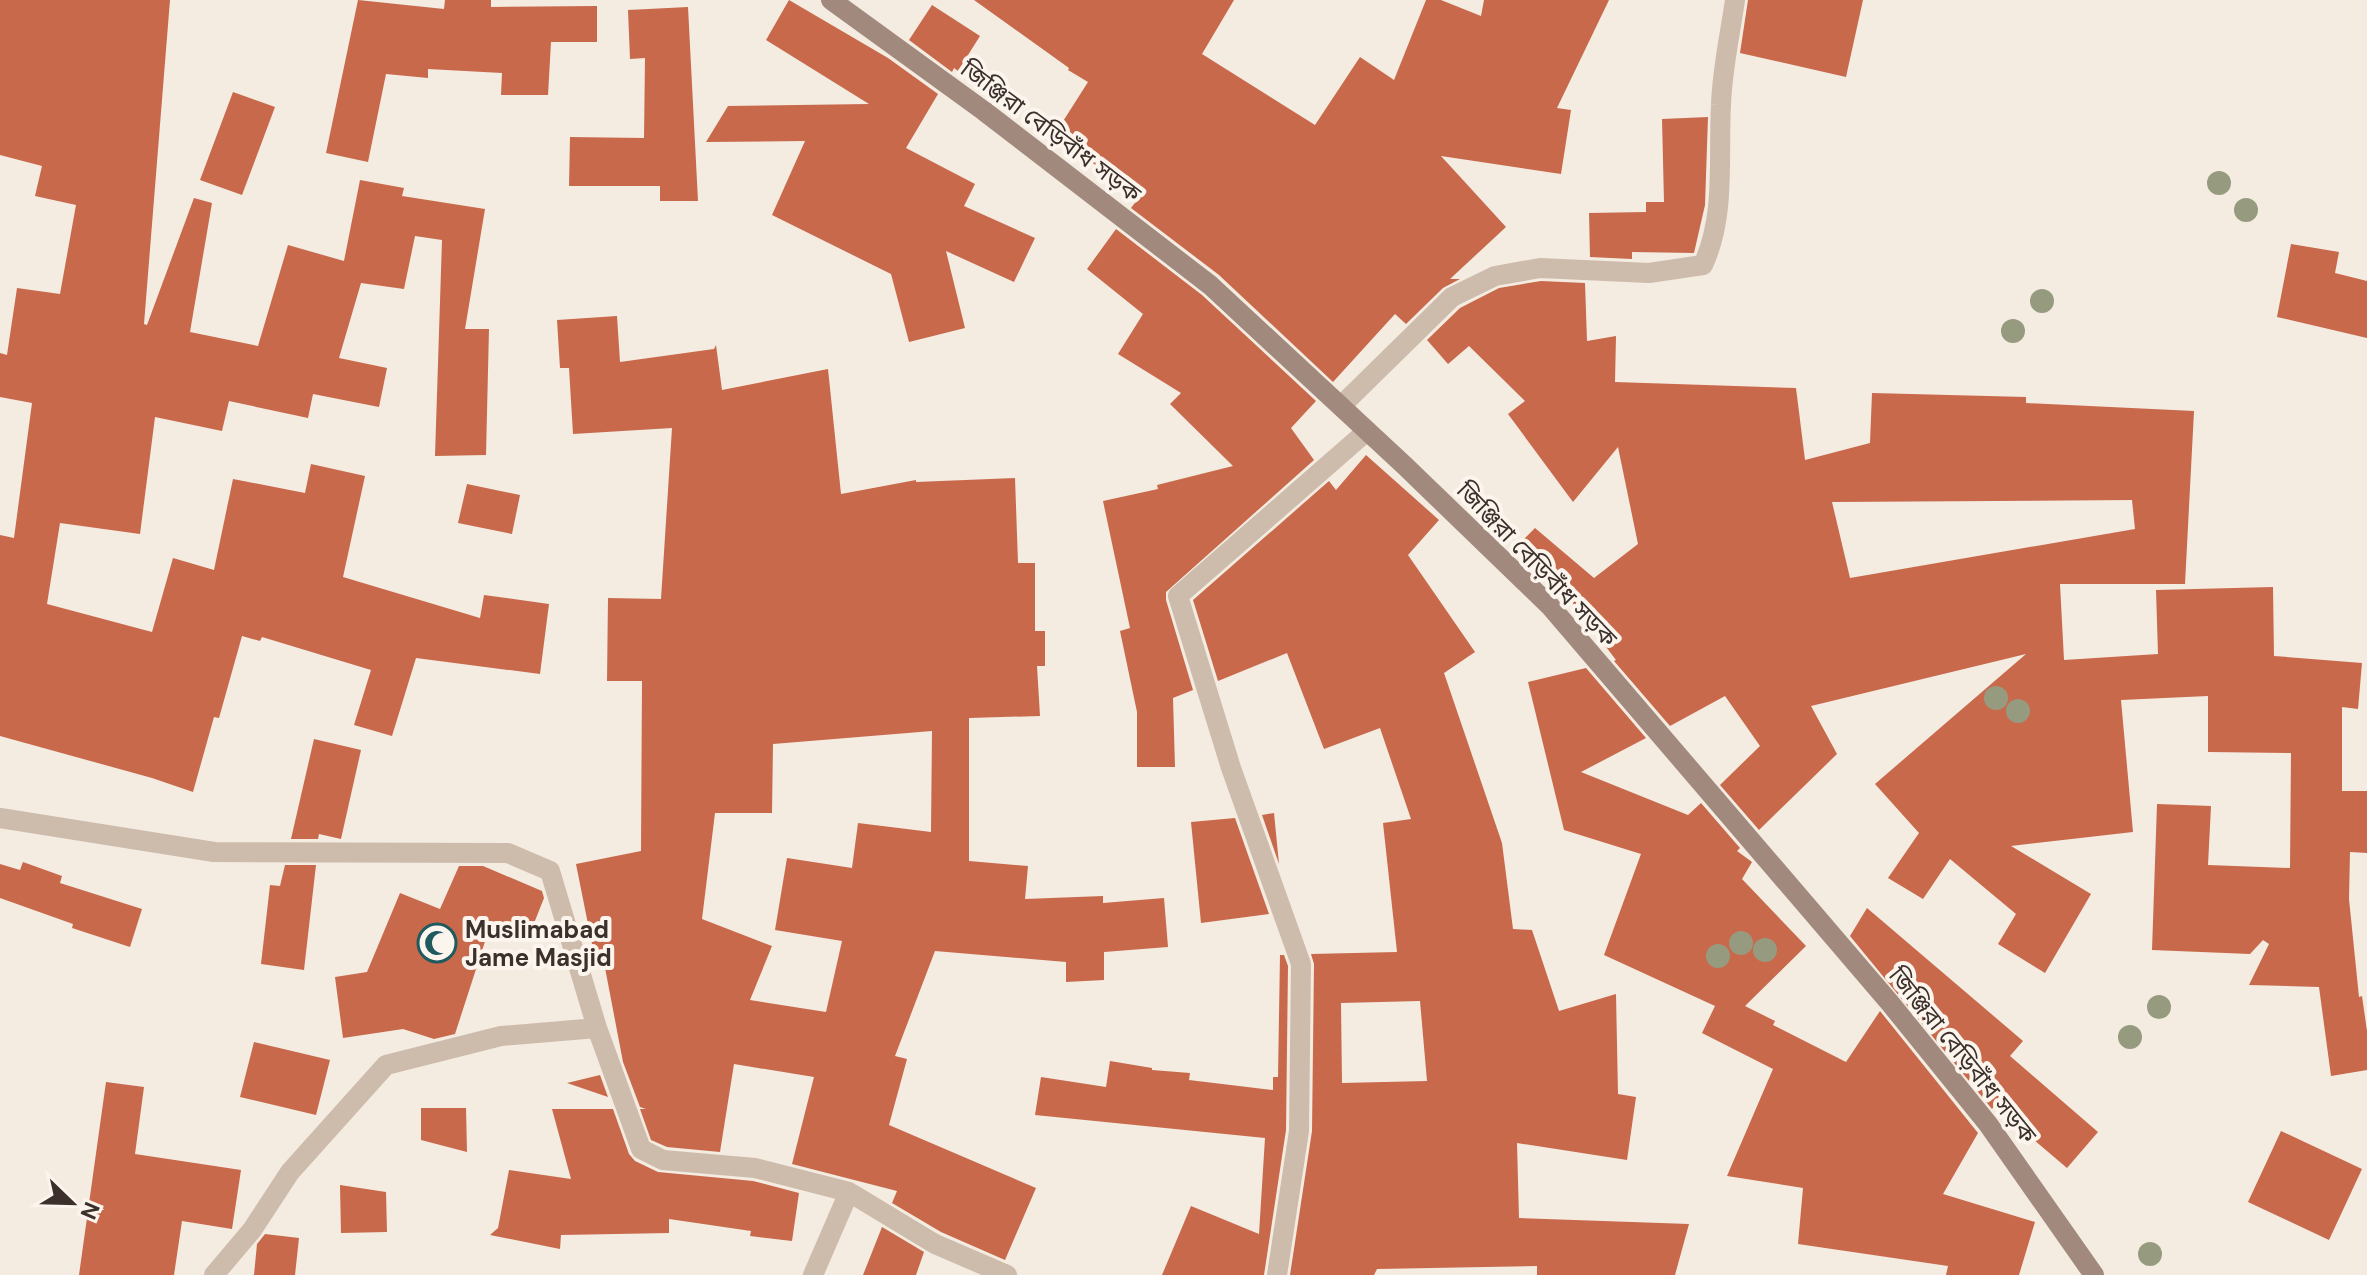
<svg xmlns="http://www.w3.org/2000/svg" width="2367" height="1275" font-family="'DM Sans','Noto Sans Bengali',sans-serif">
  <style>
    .building { fill: #c8694b; fill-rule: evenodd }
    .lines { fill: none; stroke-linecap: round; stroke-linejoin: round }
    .street { stroke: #cdbbac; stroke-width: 20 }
    .secondary { stroke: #a18a7d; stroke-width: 20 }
    .tree { fill: #969b7f }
    .labels { text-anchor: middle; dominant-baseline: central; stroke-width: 8; stroke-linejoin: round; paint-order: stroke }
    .street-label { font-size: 24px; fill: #3b302b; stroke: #fbf5ee }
    .poi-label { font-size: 24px; font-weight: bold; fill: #3b302b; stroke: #fbf5ee; text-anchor: start }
  </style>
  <rect width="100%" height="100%" fill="#f4ebe1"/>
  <path class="building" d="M0,0H170L144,324L147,325L194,198L212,203L190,332L258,346L288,245L344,261L360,180L404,188L402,196L485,209L465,329H489L486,455L435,456L442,240L415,236L404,289L361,283L339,358L387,368L379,407L313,394L308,418L229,401L222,431L155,417L140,534L60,523L47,604L152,632L173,558L214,570L233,479L305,493L311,464L365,476L343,577L480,618L484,595L549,604L540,674L416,658L392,736L354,725L371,670L262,637L260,641L242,636L219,718L214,717L193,792L152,778L0,736V535L14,538L32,403L0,397V353L7,355L17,288L60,294L76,205L35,196L42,166L0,155Z
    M358,0L444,9L445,0H491V7L597,6V42H551L548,95H501L502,73L428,69V78L386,74L368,162L326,153Z
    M789,0L888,58L938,94L906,148L975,184L964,206L1035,238L1014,282L946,251L965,328L909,342L891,274L772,215L805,141L706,142L728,106L869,104L766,40Z
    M974,0H1234L1202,54L1315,125L1360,57L1394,80L1426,0H1441L1481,16L1484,0H1609L1557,108L1571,110L1561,174L1441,156L1506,227L1450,279H1460L1443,288L1406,324L1395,314L1333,382L1219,275L1131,208L1141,195L1053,137L1088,82L1068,70L1069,68Z
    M1748,0H1863L1846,77L1740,53Z
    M932,5L980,36L958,71L954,68L952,72L909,40Z
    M688,7L698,201H660V186H569L570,137L644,138L645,58L630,59L628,10Z
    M233,92L275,107L242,195L200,180Z
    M1708,117L1705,205L1694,253L1632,252V259L1590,257L1589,213L1646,212V202H1664L1662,119Z
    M1116,229L1202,295L1316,401L1291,428L1314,460L1166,592V600L1193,690L1173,698L1175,767H1137V712L1120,631L1130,628L1103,501L1158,489L1157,485L1233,466L1170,404L1181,393L1118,354L1143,314L1087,269Z
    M2291,244L2339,252L2335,273L2367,281V338L2277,317Z
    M1541,281L1585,283L1587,341L1616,336L1615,382L1796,388L1805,460L1870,443L1872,393L2026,397V403L2194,411L2185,584H2060L2064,660L2158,654L2156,590L2273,587L2274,656L2362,663L2358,709L2342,707V791H2367V853L2350,852L2349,899L2359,997L2362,996L2367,1031V1070L2331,1076L2319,987L2249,985L2269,944L2263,940L2250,954L2152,950L2157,804L2211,806L2208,865L2290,868L2291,753L2208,752V696L2121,700L2133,832L2011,846L2091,894L2045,973L1998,944L2016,914L1950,859L1923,899L1888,878L1919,833L1875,784L2026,654L1811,706L1837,754L1759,830L1720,785L1760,746L1725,696L1670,726L1614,661L1616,660L1524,539L1535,528L1594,578L1638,544L1618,447L1573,502L1508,414L1525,401L1469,346L1448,364L1427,340L1460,308L1499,288ZM2132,500L2135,529L1850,578L1832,502Z
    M617,316L620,362L714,349L716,345L722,390L828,369L841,494L916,480V482L1015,478L1018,563H1035V631H1045V666H1037L1040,716L969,718V861L1028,866L1025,899L1103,896V903L1164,898L1168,947L1104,952V980L1066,982V962L935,951L895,1056L907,1059L889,1125L1036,1188L1005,1260L941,1232L892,1203L897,1191L792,1164L814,1077L734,1064L720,1152L667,1147L651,1140L640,1109H646L640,1107L623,1062L602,952L594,954L576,864L641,851L642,681H607L608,598L661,599L672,428L573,434L569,368H560L557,320ZM932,731L931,832L858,823L852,868L787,858L775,930L842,941L826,1012L750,1000L772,946L702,919L715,813H772L773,744Z
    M1366,455L1439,520L1408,555L1475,652L1444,673L1502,843L1513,929L1532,930L1559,1011L1616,994L1618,1094L1636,1097L1627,1160L1517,1143L1519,1218L1689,1224L1675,1275H1537V1266L1377,1269L1374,1275H1290L1312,1131L1314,964L1311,954L1397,952L1383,823L1411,819L1380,728L1324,749L1287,653L1218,681L1193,600L1329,481L1336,490ZM1420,1001L1427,1081L1342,1083L1341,1003Z
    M467,484L520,495L512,534L458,523Z
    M1586,668L1646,738L1581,772L1688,815L1701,803L1740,848L1737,851L1752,862L1742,879L1806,946L1745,1006L1775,1021L1773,1025L1846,1062L1880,1011L1978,1133L1943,1194L2035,1222L2019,1275H1946L1948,1266L1798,1244L1803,1188L1727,1176L1773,1069L1702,1033L1715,1006L1604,955L1641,854L1564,830L1528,682Z
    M314,739L361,750L341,839L319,834L318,839H291Z
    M1274,813L1279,864L1262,815Z
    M1235,818L1269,914L1201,923L1191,822Z
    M23,862L62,876L60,883L142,909L130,947L72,928L73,924L0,898V864L20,870Z
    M285,865H316L304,970L261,964L270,885L280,886Z
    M459,866H483L542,891L544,898L527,941L490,926L455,1034L434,1039L403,1029L343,1038L335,977L367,972L400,893L440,909Z
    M1867,908L2023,1041L2010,1056L2098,1132L2067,1168L1994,1106L1992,1109L1850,936Z
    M1280,955H1284L1288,966L1286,1130L1264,1275H1162L1191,1206L1259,1234L1265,1138L1035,1115L1041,1077L1106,1087L1110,1061L1152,1068V1070L1190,1073L1189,1080L1273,1090V1077H1278Z
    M254,1042L330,1060L316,1115L240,1097Z
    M600,1075L608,1097L567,1083Z
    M106,1082L144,1087L135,1154L241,1170L232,1229L182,1221L174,1275H79Z
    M421,1108H466L467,1152L421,1140Z
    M552,1109H613L629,1154L635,1161L658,1172L753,1181L799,1193L792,1241L750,1236L751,1231L669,1219V1233L561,1235L560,1249L490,1235L498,1228L509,1170L571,1179Z
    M2281,1131L2362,1169L2329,1240L2248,1202Z
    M340,1185L386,1192L387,1232L341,1233Z
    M882,1227L924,1252L916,1275H863Z
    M265,1234L299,1238L295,1275H254L257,1244Z"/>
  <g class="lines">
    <path class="street" d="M1341,406L1452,297L1495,276L1540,268L1649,273L1703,265C1726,216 1718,158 1721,105C1722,70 1730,35 1735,0
      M0,818L214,852L508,853L550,871L597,1028L501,1036L386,1065L290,1172L252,1230L214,1275
      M597,1028L641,1149L663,1160L755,1168L849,1192L813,1275
      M849,1192L935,1244L1007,1275
      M1277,1275L1299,1131L1301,964L1231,768L1178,596L1367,431"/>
    <path class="secondary" d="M831,0L984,111L1210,285L1404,465L1550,606L1890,1003L1988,1124L2094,1275"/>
  </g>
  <g class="tree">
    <circle cx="2219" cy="183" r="12"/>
    <circle cx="2246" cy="210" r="12"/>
    <circle cx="2042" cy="301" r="12"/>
    <circle cx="2013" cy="331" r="12"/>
    <circle cx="1996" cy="698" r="12"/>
    <circle cx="2018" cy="711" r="12"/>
    <circle cx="1741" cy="943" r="12"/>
    <circle cx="1765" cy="950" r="12"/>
    <circle cx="1718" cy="956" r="12"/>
    <circle cx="2159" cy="1007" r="12"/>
    <circle cx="2130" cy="1037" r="12"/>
    <circle cx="2150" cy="1254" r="12"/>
  </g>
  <defs>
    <symbol id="mosque-ring" viewBox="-11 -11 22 22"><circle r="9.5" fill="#fbf5ee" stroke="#1f5a5e" stroke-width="1.5"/><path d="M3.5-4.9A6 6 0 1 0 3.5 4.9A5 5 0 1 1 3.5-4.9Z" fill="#1f5a5e"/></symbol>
  </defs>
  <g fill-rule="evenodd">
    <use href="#mosque-ring" x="415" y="921" width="44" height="44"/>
  </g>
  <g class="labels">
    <g class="street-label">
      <text transform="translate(1051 131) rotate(37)">জিঞ্জিরা বেড়িবাঁধ সড়ক</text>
      <text transform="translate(1537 564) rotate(46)">জিঞ্জিরা বেড়িবাঁধ সড়ক</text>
      <text transform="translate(1963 1055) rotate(51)">জিঞ্জিরা বেড়িবাঁধ সড়ক</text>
    </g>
    <g class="poi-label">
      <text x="465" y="929">Muslimabad<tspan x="465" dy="28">Jame Masjid</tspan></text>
    </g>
  </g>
  <g transform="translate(72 1203) rotate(113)" stroke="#fbf5ee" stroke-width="6" paint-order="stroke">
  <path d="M0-6L14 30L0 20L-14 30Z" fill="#3b302b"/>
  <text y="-12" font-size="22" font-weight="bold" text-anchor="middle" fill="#3b302b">N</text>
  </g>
</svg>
